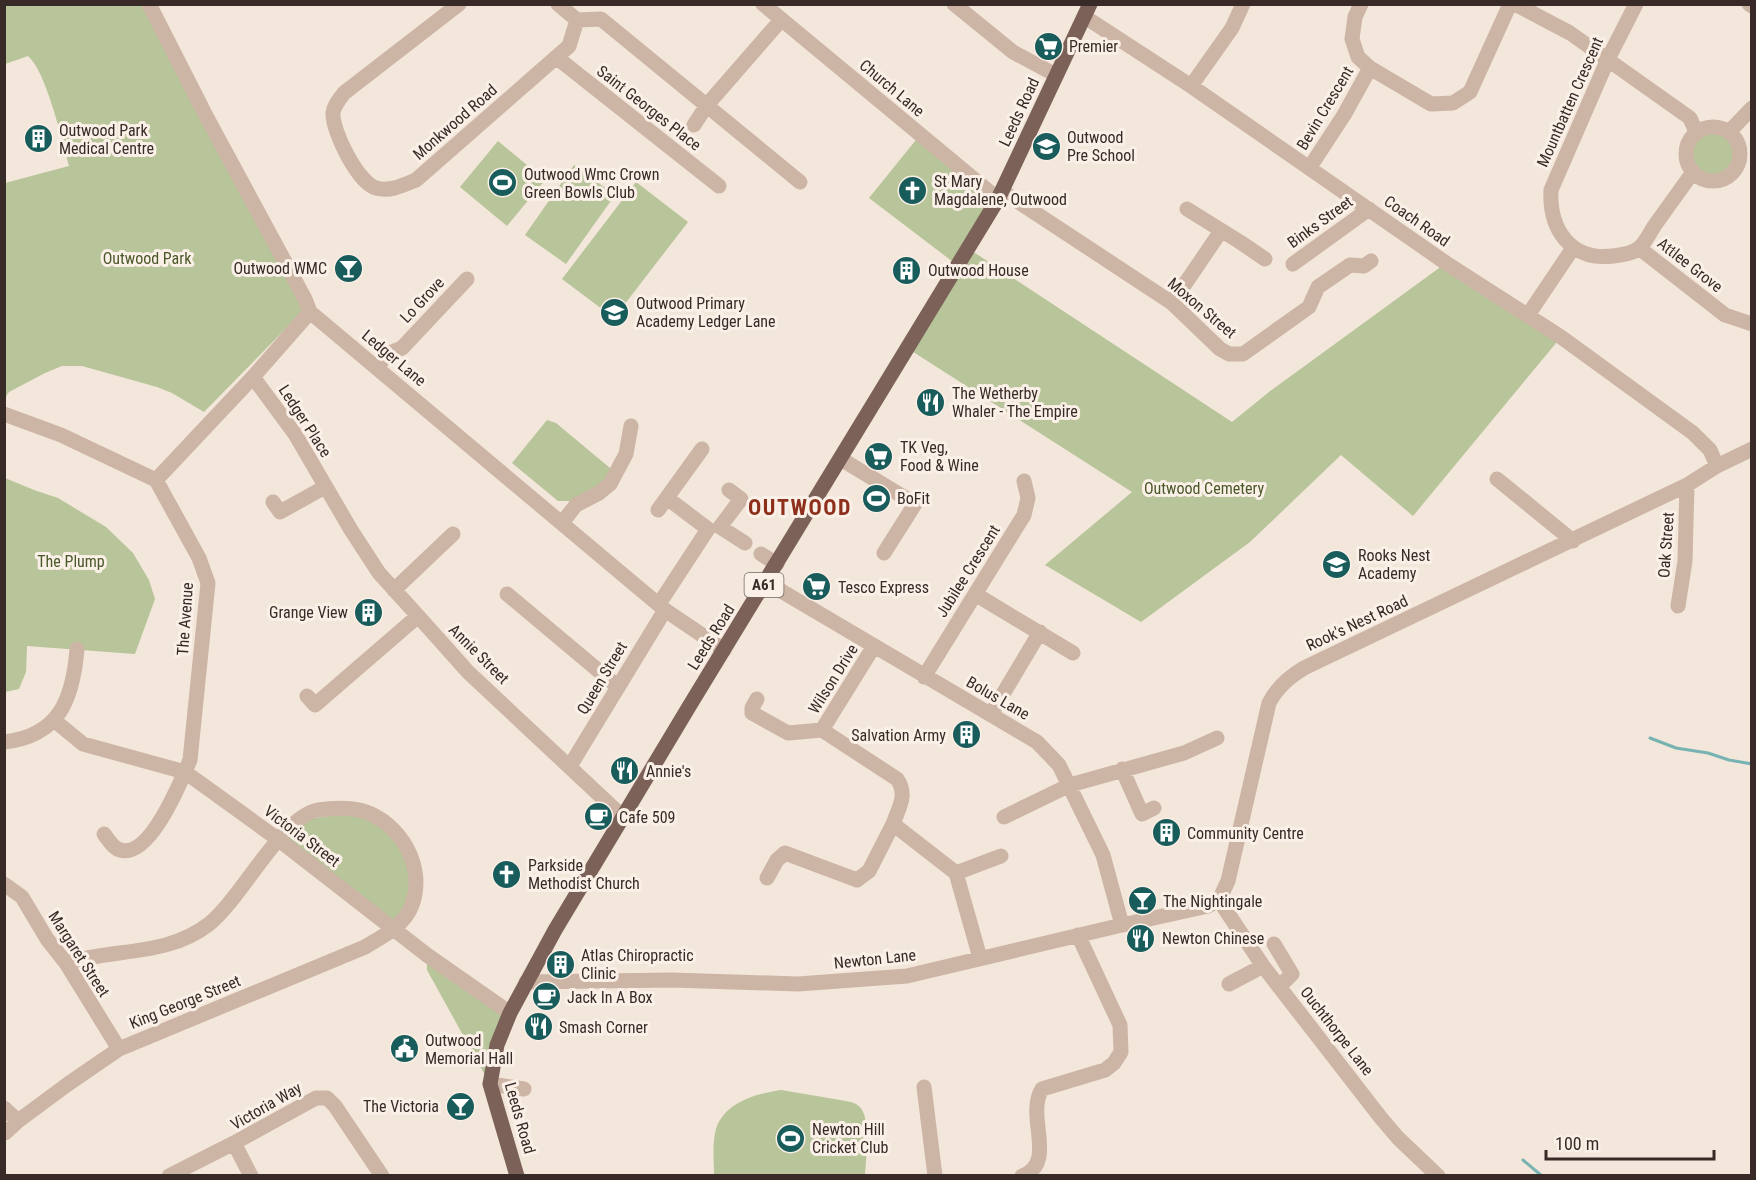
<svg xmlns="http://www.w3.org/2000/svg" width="1756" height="1180" font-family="'Roboto Condensed',sans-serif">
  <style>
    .green { fill: #b8c499 }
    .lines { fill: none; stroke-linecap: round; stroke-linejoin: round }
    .stream { stroke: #77b3b2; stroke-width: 3 }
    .minor { stroke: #ccb5a5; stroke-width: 15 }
    .major { stroke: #7b6157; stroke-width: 15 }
    .labels { text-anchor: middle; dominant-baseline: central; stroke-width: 6; stroke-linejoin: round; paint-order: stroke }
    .shield { fill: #fbf0e7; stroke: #726661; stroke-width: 1.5 }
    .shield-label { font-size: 15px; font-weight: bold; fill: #382b27 }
    .poi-label { font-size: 16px; fill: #382b27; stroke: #fbf0e7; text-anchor: start }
    .street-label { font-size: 16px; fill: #382b27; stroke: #fbf0e7 }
    .park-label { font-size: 16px; fill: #495829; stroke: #fbf0e7 }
    .district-label { font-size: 22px; font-weight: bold; letter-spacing: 1.5px; fill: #8d2f1a; stroke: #fbf0e7 }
  </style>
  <rect width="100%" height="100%" fill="#f3e6da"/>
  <path class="green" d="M5,5H149L305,299L301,313L204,412L172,393L157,387L82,366H62L45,373L9,392L5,398V183L69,166C62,140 46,71 28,56L5,64Z
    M1686 154a27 27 0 1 1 54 0a27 27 0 1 1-54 0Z
    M920,135L998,199L969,249L1232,422L1269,392L1446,263L1561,337L1413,516L1341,455L1250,542L1141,622L1045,565L1132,492L907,348L957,265L869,198Z
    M498,141L545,180L507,226L460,187Z
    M574,165L615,195L566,264L525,235Z
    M636,182L688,222L614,318L562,279Z
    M547,420L556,423L616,473L576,505L569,501H558L512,463Z
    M5,478L34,490L58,498L106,527L133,553L149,580L155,599L135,654L27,646L26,672L19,689L5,692Z
    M363,811L403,840L416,883L393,930L279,840L296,821Z
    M427,955L510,1013L490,1084L427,970Z
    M781,1090L846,1101C851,1102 856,1103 860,1107C871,1119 866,1159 865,1175H714C714,1161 712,1143 716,1129C725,1102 756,1094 781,1090Z"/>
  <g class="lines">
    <path class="stream" d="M1650,738L1676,748L1708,753L1729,760L1752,764
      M1523,1160L1542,1176"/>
    <path class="minor" d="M149,4L205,114L305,299L310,312L665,610L724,650
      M459,4L344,93C339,100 334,105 333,113C332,131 358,183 376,188C390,192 404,185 416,180L569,46L577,20
      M558,4L577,20
      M763,4L998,199
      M954,4L1013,52L1056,75
      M1361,4L1355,17L1352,39L1358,57L1370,68L1431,104L1453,103L1470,92L1510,4
      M1515,4L1570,33L1690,118L1696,132
      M1636,4L1608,59L1551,190C1549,229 1570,261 1613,256C1622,255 1632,254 1639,248C1646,242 1650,232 1655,225C1668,207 1680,190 1693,172
      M1749,4L1752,6
      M1085,17L1191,86L1446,263L1561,337L1693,433L1710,450L1717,466
      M577,20L601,19L800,182
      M556,57L719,186
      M1191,86L1232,28L1243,4
      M694,125L707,105L781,20
      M1686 154a27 27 0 1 1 54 0a27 27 0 1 1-54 0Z
      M1729,132L1752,108
      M1310,167L1344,115L1370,68
      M1002,191L1172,303L1220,349L1229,354H1243L1309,307L1318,287L1350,265L1364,266L1371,261
      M1187,209L1240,242L1265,259
      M1639,248L1725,315L1752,324
      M1293,264L1369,209
      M1172,303L1221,231
      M1528,315L1573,248
      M377,368L387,354L402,348L467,279
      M253,377L295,434L351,530L379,573L418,616
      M4,414L61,435L156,480L199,558L208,583L190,760C181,781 150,859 120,850C113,848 108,839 104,834
      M841,459L915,504L884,553
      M1497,479L1573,541
      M156,480L253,377L310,312
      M729,490L741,499L720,527L745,543
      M273,502L280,512L325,487
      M658,510L702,449
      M562,523L576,505L599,493L610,484L626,454L631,426
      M761,554L777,564
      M766,582L1037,742L1059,765L1103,855L1122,925
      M394,590L453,534
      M507,594L618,687
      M975,594L1073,653
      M659,604L708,529L667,498
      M1678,606L1685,561L1687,485
      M924,677L1024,515L1028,498L1024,481
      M307,696L315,705L418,616L468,672L624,818
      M757,699L752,708V713L788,733L822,730L897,779C908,795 899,807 893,824L956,873L1001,856
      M991,714L1040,632
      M55,721L83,744L185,772L279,840L427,955L510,1013
      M822,730L874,646
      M4,742C60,736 73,698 77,649
      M570,766L665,610
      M1122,769L1142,814L1154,808
      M1004,817L1070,785L1184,753L1217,738
      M956,873L980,958
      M767,878L777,860L785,853L857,880L869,871L893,824
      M4,884L22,897L47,939L66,963L119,1049
      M1219,900L1263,966L1381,1118L1398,1138L1438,1176
      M1274,944L1292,974L1279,987
      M526,982L672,980L798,984L907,976L1122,925L1208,906L1219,900L1228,881L1269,703C1277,687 1289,677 1304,668L1687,485L1717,466L1752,449
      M1229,984L1263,966
      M490,1084L524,1089
      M924,1087L935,1176
      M4,1108L18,1121
      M5,1133L18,1121L68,1084L119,1049L365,947C383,936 404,926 412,905C426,867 401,823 363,811C349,807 332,808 318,810C281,817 241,899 209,924C167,957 113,948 66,963
      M169,1176L234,1143
      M251,1176L234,1143L316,1098H327L335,1106L382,1176
      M1022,1176C1058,1163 1025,1116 1042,1089L1105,1070L1114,1063L1121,1052L1120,1025L1078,935"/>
    <path class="major" d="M517,1176L490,1084L497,1045L510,1013L555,930L690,705L998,199L1090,4"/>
  </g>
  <defs>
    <symbol id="supermarket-disc" viewBox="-11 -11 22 22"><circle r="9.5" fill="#195c5c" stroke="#fbf0e7"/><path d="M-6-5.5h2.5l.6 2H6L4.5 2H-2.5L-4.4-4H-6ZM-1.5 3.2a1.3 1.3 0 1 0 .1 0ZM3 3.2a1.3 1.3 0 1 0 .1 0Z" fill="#fff"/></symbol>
    <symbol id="building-disc" viewBox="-11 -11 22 22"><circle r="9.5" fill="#195c5c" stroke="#fbf0e7"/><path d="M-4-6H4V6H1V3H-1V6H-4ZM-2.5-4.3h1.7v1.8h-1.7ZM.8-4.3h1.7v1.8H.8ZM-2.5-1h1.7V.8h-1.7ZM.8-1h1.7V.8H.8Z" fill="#fff"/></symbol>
    <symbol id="school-disc" viewBox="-11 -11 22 22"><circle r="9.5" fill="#195c5c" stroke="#fbf0e7"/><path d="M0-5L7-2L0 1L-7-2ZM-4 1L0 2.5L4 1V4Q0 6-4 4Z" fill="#fff"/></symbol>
    <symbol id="stadium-disc" viewBox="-11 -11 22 22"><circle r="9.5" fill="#195c5c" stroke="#fbf0e7"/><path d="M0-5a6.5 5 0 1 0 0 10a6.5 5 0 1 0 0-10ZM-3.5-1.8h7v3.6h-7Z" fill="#fff"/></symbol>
    <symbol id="church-disc" viewBox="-11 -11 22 22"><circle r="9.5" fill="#195c5c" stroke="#fbf0e7"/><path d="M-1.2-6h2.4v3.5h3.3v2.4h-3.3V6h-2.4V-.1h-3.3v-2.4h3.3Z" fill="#fff"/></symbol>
    <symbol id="bar-disc" viewBox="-11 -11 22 22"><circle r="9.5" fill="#195c5c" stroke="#fbf0e7"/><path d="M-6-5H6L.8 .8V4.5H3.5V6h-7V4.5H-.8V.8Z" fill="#fff"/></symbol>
    <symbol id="restaurant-disc" viewBox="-11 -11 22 22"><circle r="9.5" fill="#195c5c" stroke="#fbf0e7"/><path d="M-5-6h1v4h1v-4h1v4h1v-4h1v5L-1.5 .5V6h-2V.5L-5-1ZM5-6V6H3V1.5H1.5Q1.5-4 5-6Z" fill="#fff"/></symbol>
    <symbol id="cafe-disc" viewBox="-11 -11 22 22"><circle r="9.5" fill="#195c5c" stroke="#fbf0e7"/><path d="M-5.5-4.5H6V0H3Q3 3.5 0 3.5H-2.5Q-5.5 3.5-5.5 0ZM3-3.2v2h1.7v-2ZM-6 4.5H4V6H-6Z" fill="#fff"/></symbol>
    <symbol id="civic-disc" viewBox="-11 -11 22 22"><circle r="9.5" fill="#195c5c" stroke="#fbf0e7"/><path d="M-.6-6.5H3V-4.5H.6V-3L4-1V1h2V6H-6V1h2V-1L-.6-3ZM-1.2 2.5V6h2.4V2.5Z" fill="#fff"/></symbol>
  </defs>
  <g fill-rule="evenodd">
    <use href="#supermarket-disc" x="1032" y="30" width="33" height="33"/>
    <use href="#building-disc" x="22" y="122" width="33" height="33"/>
    <use href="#school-disc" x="1030" y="130" width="33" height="33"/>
    <use href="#stadium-disc" x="486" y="166" width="33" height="33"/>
    <use href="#church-disc" x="896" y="174" width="33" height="33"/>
    <use href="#bar-disc" x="332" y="252" width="33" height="33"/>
    <use href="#building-disc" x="890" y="254" width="33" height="33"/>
    <use href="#school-disc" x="598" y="296" width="33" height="33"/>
    <use href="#restaurant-disc" x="914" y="386" width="33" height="33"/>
    <use href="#supermarket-disc" x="862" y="440" width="33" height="33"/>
    <use href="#stadium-disc" x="860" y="482" width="33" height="33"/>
    <use href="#school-disc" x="1320" y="548" width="33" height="33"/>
    <use href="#supermarket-disc" x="800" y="570" width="33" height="33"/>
    <use href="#building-disc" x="352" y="596" width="33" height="33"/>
    <use href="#building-disc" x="950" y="718" width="33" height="33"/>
    <use href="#restaurant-disc" x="608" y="754" width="33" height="33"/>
    <use href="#cafe-disc" x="582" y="800" width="33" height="33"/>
    <use href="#building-disc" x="1150" y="816" width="33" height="33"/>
    <use href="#church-disc" x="490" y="858" width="33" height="33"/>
    <use href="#bar-disc" x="1126" y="884" width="33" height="33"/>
    <use href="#restaurant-disc" x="1124" y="922" width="33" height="33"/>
    <use href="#building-disc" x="544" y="948" width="33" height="33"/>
    <use href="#cafe-disc" x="530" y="980" width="33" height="33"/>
    <use href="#restaurant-disc" x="522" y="1010" width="33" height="33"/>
    <use href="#civic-disc" x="388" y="1032" width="33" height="33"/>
    <use href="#bar-disc" x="444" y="1090" width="33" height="33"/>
    <use href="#stadium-disc" x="774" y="1122" width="33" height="33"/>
  </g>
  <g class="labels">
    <rect class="shield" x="744.5" y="573" width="39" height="24" rx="4.5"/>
    <g class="shield-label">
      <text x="764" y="585">A61</text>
    </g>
    <g class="poi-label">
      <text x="1069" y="46">Premier</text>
      <text x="59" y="130">Outwood Park<tspan x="59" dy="18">Medical Centre</tspan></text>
      <text x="1067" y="137">Outwood<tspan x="1067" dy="18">Pre School</tspan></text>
      <text x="524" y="174">Outwood Wmc Crown<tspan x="524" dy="18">Green Bowls Club</tspan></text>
      <text x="934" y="181">St Mary<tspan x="934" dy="18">Magdalene, Outwood</tspan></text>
      <text x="327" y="268" text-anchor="end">Outwood WMC</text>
      <text x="928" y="270">Outwood House</text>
      <text x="636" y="303">Outwood Primary<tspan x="636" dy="18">Academy Ledger Lane</tspan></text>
      <text x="952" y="393">The Wetherby<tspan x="952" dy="18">Whaler - The Empire</tspan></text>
      <text x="900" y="447">TK Veg,<tspan x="900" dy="18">Food &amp; Wine</tspan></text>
      <text x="897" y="498">BoFit</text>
      <text x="1358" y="555">Rooks Nest<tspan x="1358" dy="18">Academy</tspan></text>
      <text x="838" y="587">Tesco Express</text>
      <text x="348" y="612" text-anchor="end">Grange View</text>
      <text x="946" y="735" text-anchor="end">Salvation Army</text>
      <text x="646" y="771">Annie's</text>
      <text x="619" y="817">Cafe 509</text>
      <text x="1187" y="833">Community Centre</text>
      <text x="528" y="865">Parkside<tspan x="528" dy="18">Methodist Church</tspan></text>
      <text x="1163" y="901">The Nightingale</text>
      <text x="1162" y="938">Newton Chinese</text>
      <text x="581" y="955">Atlas Chiropractic<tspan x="581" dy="18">Clinic</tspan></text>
      <text x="567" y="997">Jack In A Box</text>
      <text x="559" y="1027">Smash Corner</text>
      <text x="425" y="1040">Outwood<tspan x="425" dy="18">Memorial Hall</tspan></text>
      <text x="439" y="1106" text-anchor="end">The Victoria</text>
      <text x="812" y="1129">Newton Hill<tspan x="812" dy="18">Cricket Club</tspan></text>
    </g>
    <g class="street-label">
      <text transform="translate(892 88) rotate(40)">Church Lane</text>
      <text transform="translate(1570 102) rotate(-66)">Mountbatten Crescent</text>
      <text transform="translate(649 108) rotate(38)">Saint Georges Place</text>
      <text transform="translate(1325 108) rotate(-59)">Bevin Crescent</text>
      <text transform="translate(1019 112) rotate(-65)">Leeds Road</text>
      <text transform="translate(455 122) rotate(-41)">Monkwood Road</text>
      <text transform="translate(1417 221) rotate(35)">Coach Road</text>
      <text transform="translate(1320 222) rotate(-36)">Binks Street</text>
      <text transform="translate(1690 265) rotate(38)">Attlee Grove</text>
      <text transform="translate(422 300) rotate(-47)">Lo Grove</text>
      <text transform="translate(1202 308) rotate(40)">Moxon Street</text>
      <text transform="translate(394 358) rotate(40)">Ledger Lane</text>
      <text transform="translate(305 421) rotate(57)">Ledger Place</text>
      <text transform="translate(1666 545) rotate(-86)">Oak Street</text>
      <text transform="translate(968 571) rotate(-58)">Jubilee Crescent</text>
      <text transform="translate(185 619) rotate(-86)">The Avenue</text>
      <text transform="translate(1357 623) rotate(-25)">Rook's Nest Road</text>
      <text transform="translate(711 637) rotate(-58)">Leeds Road</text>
      <text transform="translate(479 654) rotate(45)">Annie Street</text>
      <text transform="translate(602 678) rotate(-59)">Queen Street</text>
      <text transform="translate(833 679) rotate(-58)">Wilson Drive</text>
      <text transform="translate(998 698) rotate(30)">Bolus Lane</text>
      <text transform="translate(302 836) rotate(37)">Victoria Street</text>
      <text transform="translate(79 954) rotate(57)">Margaret Street</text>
      <text transform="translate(875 959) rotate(-6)">Newton Lane</text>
      <text transform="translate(185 1002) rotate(-22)">King George Street</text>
      <text transform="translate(1337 1031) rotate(52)">Ouchthorpe Lane</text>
      <text transform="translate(266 1106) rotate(-30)">Victoria Way</text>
      <text transform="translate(520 1118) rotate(74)">Leeds Road</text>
    </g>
    <g class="park-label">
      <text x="147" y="258">Outwood Park</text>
      <text x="1204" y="488">Outwood Cemetery</text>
      <text x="71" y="561">The Plump</text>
    </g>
    <g class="district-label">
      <text x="800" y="507">OUTWOOD</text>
    </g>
  </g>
  <rect width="1756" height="1180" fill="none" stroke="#382b27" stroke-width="12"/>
  <path d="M1546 1150v9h168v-9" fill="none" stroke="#382b27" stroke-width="3"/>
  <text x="1555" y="1150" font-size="18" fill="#382b27" stroke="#fbf0e7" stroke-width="4.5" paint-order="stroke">100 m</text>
</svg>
